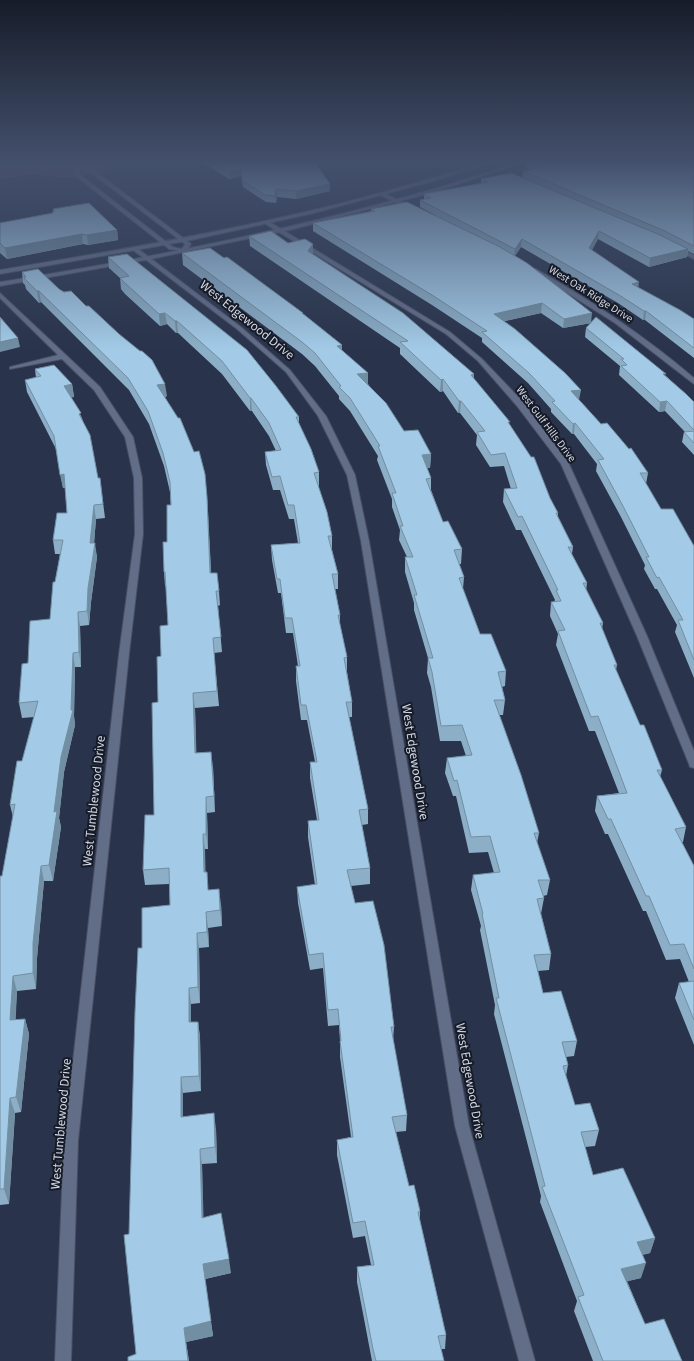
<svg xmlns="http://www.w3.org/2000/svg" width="694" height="1361" font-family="'Source Sans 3',sans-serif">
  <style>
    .green { fill: #5a475b }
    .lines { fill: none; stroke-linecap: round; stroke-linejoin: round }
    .minor-casing { stroke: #484f64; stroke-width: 2 }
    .tertiary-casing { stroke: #484f64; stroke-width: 2 }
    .minor { fill: #626d88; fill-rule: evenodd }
    .tertiary { fill: #626d88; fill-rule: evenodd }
    .wall { fill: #8cafc7 }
    .shaded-wall { fill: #728ea2 }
    .building { fill: #a3cbe7; stroke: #728ea2 }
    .labels { text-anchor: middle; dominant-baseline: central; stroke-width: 4; stroke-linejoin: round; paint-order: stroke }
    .far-street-label { font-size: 11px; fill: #d3d9e9; stroke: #161b26 }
    .street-label { font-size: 13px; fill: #d3d9e9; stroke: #161b26 }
  </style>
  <rect width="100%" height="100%" fill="#29334b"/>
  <path class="green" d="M0,161H117L104,172L66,178L34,174L0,179Z"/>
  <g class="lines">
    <defs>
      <path id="minor" d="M75,167L94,170L190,243L191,244L186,252L169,249L73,174ZM79,170L90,172L185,244L182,249L173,247L78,173Z
        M380,193H384L416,209L411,210L380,195Z
        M264,221H268L450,332L482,359L523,402L569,464L647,636L694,751V768L690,767L689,764L637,636L561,464L517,406L478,361L446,334L264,223Z
        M133,248H137L241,327L290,370L326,416L355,475L369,541L469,1126L535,1361H519L455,1126L361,541L347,475L318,416L286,372L237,329L133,250Z
        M532,269H536C592,301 645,336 694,378V384L615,323L532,271Z
        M0,293L100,387L133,437L142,478L143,534L129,654L78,1141L71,1361H55L64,1141L119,654L135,534L134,478L125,437L94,390L62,359L10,369V367L58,355L0,298Z"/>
      <path id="tertiary" d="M489,161H495L434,181L310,214L187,241L0,274V270C103,253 207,235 309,211C370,197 430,179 489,161Z
        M522,161H528L435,192L290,230L146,260L0,286V282C45,275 89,267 134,259C266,234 395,204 522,161Z
        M674,247H678L694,255V259L674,249Z"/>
    </defs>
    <use href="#minor" class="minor-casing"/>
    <use href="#tertiary" class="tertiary-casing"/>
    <use href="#minor" class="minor"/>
    <use href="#tertiary" class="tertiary"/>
  </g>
  <path class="wall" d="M202,161H298L330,191L296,199L277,197L276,203L266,202L243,187L241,176L229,179L202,162Z
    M527,161H694V254L688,251L687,257L649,267L598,239L592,250L638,288L694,319V358L645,320H643L618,303L521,247L515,256L591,323L666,376L694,402V455L682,442L684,432H685L665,411L659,412L619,375L620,366L585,337L586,328L591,323L563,328L541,313L504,321L579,400L601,424L648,473L646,484L661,509L694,546V678L675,632L677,625L657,589H655L644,569L645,565L621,517L596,471L597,464L574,434H572L551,412V409L528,383L482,342V338L432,305L313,231V223L371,211V209L435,215L420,207V200L424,199V194L481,183V179L522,178L523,171L530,170L526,168Z
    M53,209L117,230L118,240L88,245L83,244L7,259L0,253V223L52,214V212H53Z
    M249,236L288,243L313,254L474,374V379L510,425L558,513V518L573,547L572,554L587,583L586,591L603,623L602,629L617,665L616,670L640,725L662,770L660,777L686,827L683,842H682L694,866V1045L675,998L679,983L689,982L680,959L666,960L646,911H643L608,834H605L595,811L597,796L619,793L595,731H589L556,645L558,634L550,616L551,602H554L555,600L521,530H516L503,502L504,489H511L504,466L490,467L476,445L477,435L460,413H458L443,391L440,392L400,354V348L250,246Z
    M182,253L303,314L342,345V350L404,431L431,454L430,468H427L431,478V490L443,522L462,549L461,564H459L464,577L463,589L480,634L506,671L505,686L502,687L505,700L503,715H499L539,833L537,843L550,880L547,895L543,896L544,898L541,914L551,954L549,970L538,971L543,993L577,1041L574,1056L566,1057L568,1065L566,1076L575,1105L599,1130L595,1146L585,1147L593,1175L655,1238L650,1253L642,1255L641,1278L627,1281L645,1324L682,1361H593L574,1311L577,1301L540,1202L541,1196L494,1014L495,1005L480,930L481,926L471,890L473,875L494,873L488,852L469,853L456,796H453L445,773L447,758L466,756L461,741H440L431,687L427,673L428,658L414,610V603L405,572V557H407L399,540L400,530L392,507V499L377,460L378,456L350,411L339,399V396L315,366L302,354L183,265Z
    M108,257L299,417V423L319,472V486H318L332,536V550L338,574V589H335L340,615V626L347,657V672L352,702V717H349L368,809V824L362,825L370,868V884L351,886L355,903L394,1027L393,1041L407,1115L406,1131L396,1132L409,1186L420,1211V1221L446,1335L445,1349H441L444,1361H372L357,1282V1267L371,1265L365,1236L353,1238L337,1155V1140L351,1137L340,1057V1041L339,1025L328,1026L323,968L310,970L298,903L297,887L315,885L308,837V821L317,820L310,778V762H315L307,720H301L296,681V666H298L293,633H286L281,593H278L272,560L271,545L298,543L294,519H289L280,490H273L266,465L265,452L276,451L269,436L252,411H250L222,374L178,333H176L167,324L160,326L125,294L121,289L120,278L109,268Z
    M22,272L167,396L165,397L207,497L211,573L219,591L220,605L218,606L222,652L214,653L219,706L195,708L196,753L213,767L215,812L207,813L208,849H205V872L208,890L221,904L222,926L208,928L209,947L199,948L200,1003L191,1004V1022H198L200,1037L201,1091L183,1093V1117L216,1129L217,1163L202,1164L203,1217L231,1273L205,1279L213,1336L186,1342L189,1361H128L136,1354L129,1234L142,948L170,905L169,884L145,885L143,870L154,815L158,702L161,656L168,625L166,586H165L164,572L171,505L170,492L164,466L149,424L129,390L41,302L39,303L26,289L25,285L23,283Z
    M35,369L72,384L74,397H71L82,418L98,478H100L105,518L96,519L94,543L97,557L91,602L89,625L80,626L81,667H75L74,716L75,725L64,772L59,818L61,827L53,881H44L37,958L36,989L17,991L15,1020L25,1019L29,1034L21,1112L15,1113L9,1204L0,1205V876H2L13,817L10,805L34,717L22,718L19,703L28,663L50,619L55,582L60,554H55L53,540L67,513L65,488H63L56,449L27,392L25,380L36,378Z"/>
  <path class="shaded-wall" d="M241,169V176L229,179V172Z
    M330,184V191L296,199V191Z
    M276,189L277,197L276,203L275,196Z
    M117,230L118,240L88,245L87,235Z
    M599,231L598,239L588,256L589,248Z
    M82,234L83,244L7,259L5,248Z
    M522,239L521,247L514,257L515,249Z
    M313,244V255L308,251Z
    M688,249L687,257L649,267L650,258Z
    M639,282L638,291L632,284Z
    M37,291H39L41,302L39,303Z
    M542,303L541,313L493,324L494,314Z
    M644,311H646L645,320H643Z
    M165,313L167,324L160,326L159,314Z
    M592,313L591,323L563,328L564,319Z
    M175,321H177L178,333H176Z
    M18,338L20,347L0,352V342Z
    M342,345V358L337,346Z
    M368,373V385L357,374Z
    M474,374V386L471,375Z
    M443,379V391L440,392L441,380Z
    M72,384L74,397L66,399L64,386Z
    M165,384L167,396L159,397L157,385Z
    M581,390L579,400L571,391Z
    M250,398H251L252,411H250Z
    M459,401H461L460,413H458Z
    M667,401L665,411L659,412L660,402Z
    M575,423L574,434H572L573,424Z
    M431,454L430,468H421L422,455Z
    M64,474L67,487L63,488L60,475Z
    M207,497L208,511L212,588L210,573Z
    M94,505L96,519L93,557L90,543Z
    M95,543L97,557L91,602L89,625L87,611L88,588Z
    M78,612L80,626L81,667L79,652Z
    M73,653L75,667L74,716L75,725L64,772L59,818L61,827L53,881L49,865L54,812L61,757L71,710Z
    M193,693L195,708L197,768L195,753Z
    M211,752L213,767L215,812L214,796Z
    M206,797L207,813L208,849L206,834Z
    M203,834L205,849L206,888L204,872Z
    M41,866L44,881L37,958L36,989L33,973V943Z
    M219,889L221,904L222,926L220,910Z
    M206,912L208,928L209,947L207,932Z
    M197,933L199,948L200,1003L198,987Z
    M13,976L17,991L15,1036L10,1020Z
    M189,988L191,1004V1038L189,1022Z
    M25,1019L29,1034L21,1112L16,1097Z
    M198,1022L200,1037L201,1091L199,1076Z
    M181,1077L183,1093V1132L181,1117Z
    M10,1098L15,1113L9,1204L4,1189Z
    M214,1113L216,1129L217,1163L215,1147Z
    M200,1149L202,1164L204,1233L202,1218Z
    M655,1238L650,1253L632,1257L637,1242Z
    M229,1259L231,1273L205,1279L213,1336L186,1342L189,1361H188L184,1328L203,1264Z
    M646,1263L641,1278L617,1284L621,1269Z"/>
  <path class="building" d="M210,161H298L302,162L307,161H314L330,184L296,191L276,189L275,196L265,195L242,180L241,169L229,172Z
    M527,161H671L694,168V246L665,231L523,171L542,167Z
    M511,173L660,235L688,249L650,258L599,231L589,248L639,282L632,284L680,310L694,319V348L646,311H644L619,295L522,239L515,249L420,200L431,198L424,194L488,182L481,179Z
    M407,202L500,247L527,263L592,313L564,319L542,303L494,314L515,329L565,373L581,390L571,391L601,424L607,423L629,449L631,448L648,473H640L661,509H673L694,546V660L678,620H683L659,577L657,578L646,557H649L623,506L598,460L604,459L575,423L573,424L552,402L555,401L529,373L482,332L487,331L432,295L313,223L375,211L371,209Z
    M89,203L117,230L87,235L82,234L5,248L0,243V223L53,213L52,212L55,211L53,209Z
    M271,231L288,243L305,239L313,244L308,251L403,313L474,374L471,375L510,422H508L531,457H534L550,498L558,513H556L573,547H568L587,583H583L603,623H600L617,665H614L640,725H644L662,770H657L686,827L675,829L694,866V969L684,944L670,945L649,896H646L611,819H608L597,796L627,793L598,716L591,717L558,631L565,630L551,602L561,601L556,590H558L522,516L518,517L504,489L517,488L505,453L491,455L477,432L485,431L461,401H459L443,379L441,380L400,342L408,341L249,236Z
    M210,248L224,258L227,257L303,313H302L342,345L337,346L368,373L357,374L386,403L404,431L418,430L431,454L422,455L431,478L426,479L443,522L448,521L462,549L454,550L464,577L459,578L480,634H491L506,671L498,672L505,700H494L521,775L539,833H534L550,880H538L544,898L537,899L551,954L534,955L543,993L561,991L577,1041L562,1042L568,1065L563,1066L575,1105L590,1103L599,1130L581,1132L593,1175L623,1168L655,1238L637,1242L646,1263L621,1269L645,1324L664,1319L682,1361H603L578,1297L584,1295L542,1187L545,1186L496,998H499L482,914H483L473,875L500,872L490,836L471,837L457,780L454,781L447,758L472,755L462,725L441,726L432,672L428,658H433L414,595H417L405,557H413L400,526H403L392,493H396L378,446H380L350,398L339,387L341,386L315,353L302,342L182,253Z
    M127,254L247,350L276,386L299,417H296L311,449L319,472L314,473L327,512L332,536H328L338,574H332L340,615H338L347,657L344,658L352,702H346L368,809L359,810L370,868L347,870L355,903L373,901L384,945L394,1027H391L407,1115L392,1117L409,1186L414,1185L420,1211L418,1212L446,1335L438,1336L444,1361H376L373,1349L357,1267L374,1265L365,1221L353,1223L337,1140L353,1137L340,1041H341L338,1009L328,1010L323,953L309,955L297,887L317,884L308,821L319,820L310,762H317L306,705H301L296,666H300L292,618H285L280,579H277L271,545L300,543L294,505H288L280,476L272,477L265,452L281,450L269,423L251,398H250L222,361L177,321H175L165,313L159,314L124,282L120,278L129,276L108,257Z
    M38,269L59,289L64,292L71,291L86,306H89L119,334L140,351H142L152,360L165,384L157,385L178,418H180L194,452L199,451L205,474L207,497L210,573H217L219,591H216L221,637L213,638L217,691L193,693L195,753L211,752L214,796L206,797V834H203L204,872H207L208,890L219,889L220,910L206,912L207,932L197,933L198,987L189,988V1022H198L199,1076L181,1077V1117L214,1113L215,1147L200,1149L202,1218L221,1213L229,1259L203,1264L211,1321L184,1328L188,1361H128V1357L136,1354L124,1235L129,1234L135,1012L138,948H142V908L170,905L169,868L143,870L145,815H154L152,703L158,702L157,657L161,656L160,626L168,625L165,572H164L163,542H167V505H171L170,482L163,453L148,411L128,378L39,291H37L24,278L26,277L22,272Z
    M0,317L18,338L0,342Z
    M596,317L666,374H663L686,394L694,402V430L667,401L660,402L621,366L627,365L621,359H624L586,328Z
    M54,365L72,384L64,386L81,413L79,414L90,435L98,478H100L103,504L94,505L90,543H95L88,588L87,611L78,612L79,652L73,653L71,710H73L61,757L54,812L57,811L49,865L41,866L33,943V973L13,976L10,1020L25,1019L16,1097L10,1098L4,1189H0V876H2L15,804L10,805L17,761H22L38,701L19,703L22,664L28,663L30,621L50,619L53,582H55L63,540H53L57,513H67L64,474L60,475L54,436L25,380L41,376L35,369Z
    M694,431V443L684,432Z
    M694,981V1020L679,983Z"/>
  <linearGradient id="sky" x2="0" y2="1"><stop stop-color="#171c29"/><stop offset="0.46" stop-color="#43506c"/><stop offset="1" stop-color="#43506c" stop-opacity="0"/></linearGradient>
  <rect width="694" height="351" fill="url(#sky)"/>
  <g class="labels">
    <g class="far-street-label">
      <text transform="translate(591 294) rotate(32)">West Oak Ridge Drive</text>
      <text transform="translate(546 424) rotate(53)">West Gulf Hills Drive</text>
    </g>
    <g class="street-label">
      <text transform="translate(247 320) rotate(39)">West Edgewood Drive</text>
      <text transform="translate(415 762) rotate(81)">West Edgewood Drive</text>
      <text transform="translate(94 801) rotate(-84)">West Tumblewood Drive</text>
      <text transform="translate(470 1081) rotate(80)">West Edgewood Drive</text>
      <text transform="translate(61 1124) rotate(-85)">West Tumblewood Drive</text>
    </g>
  </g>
</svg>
